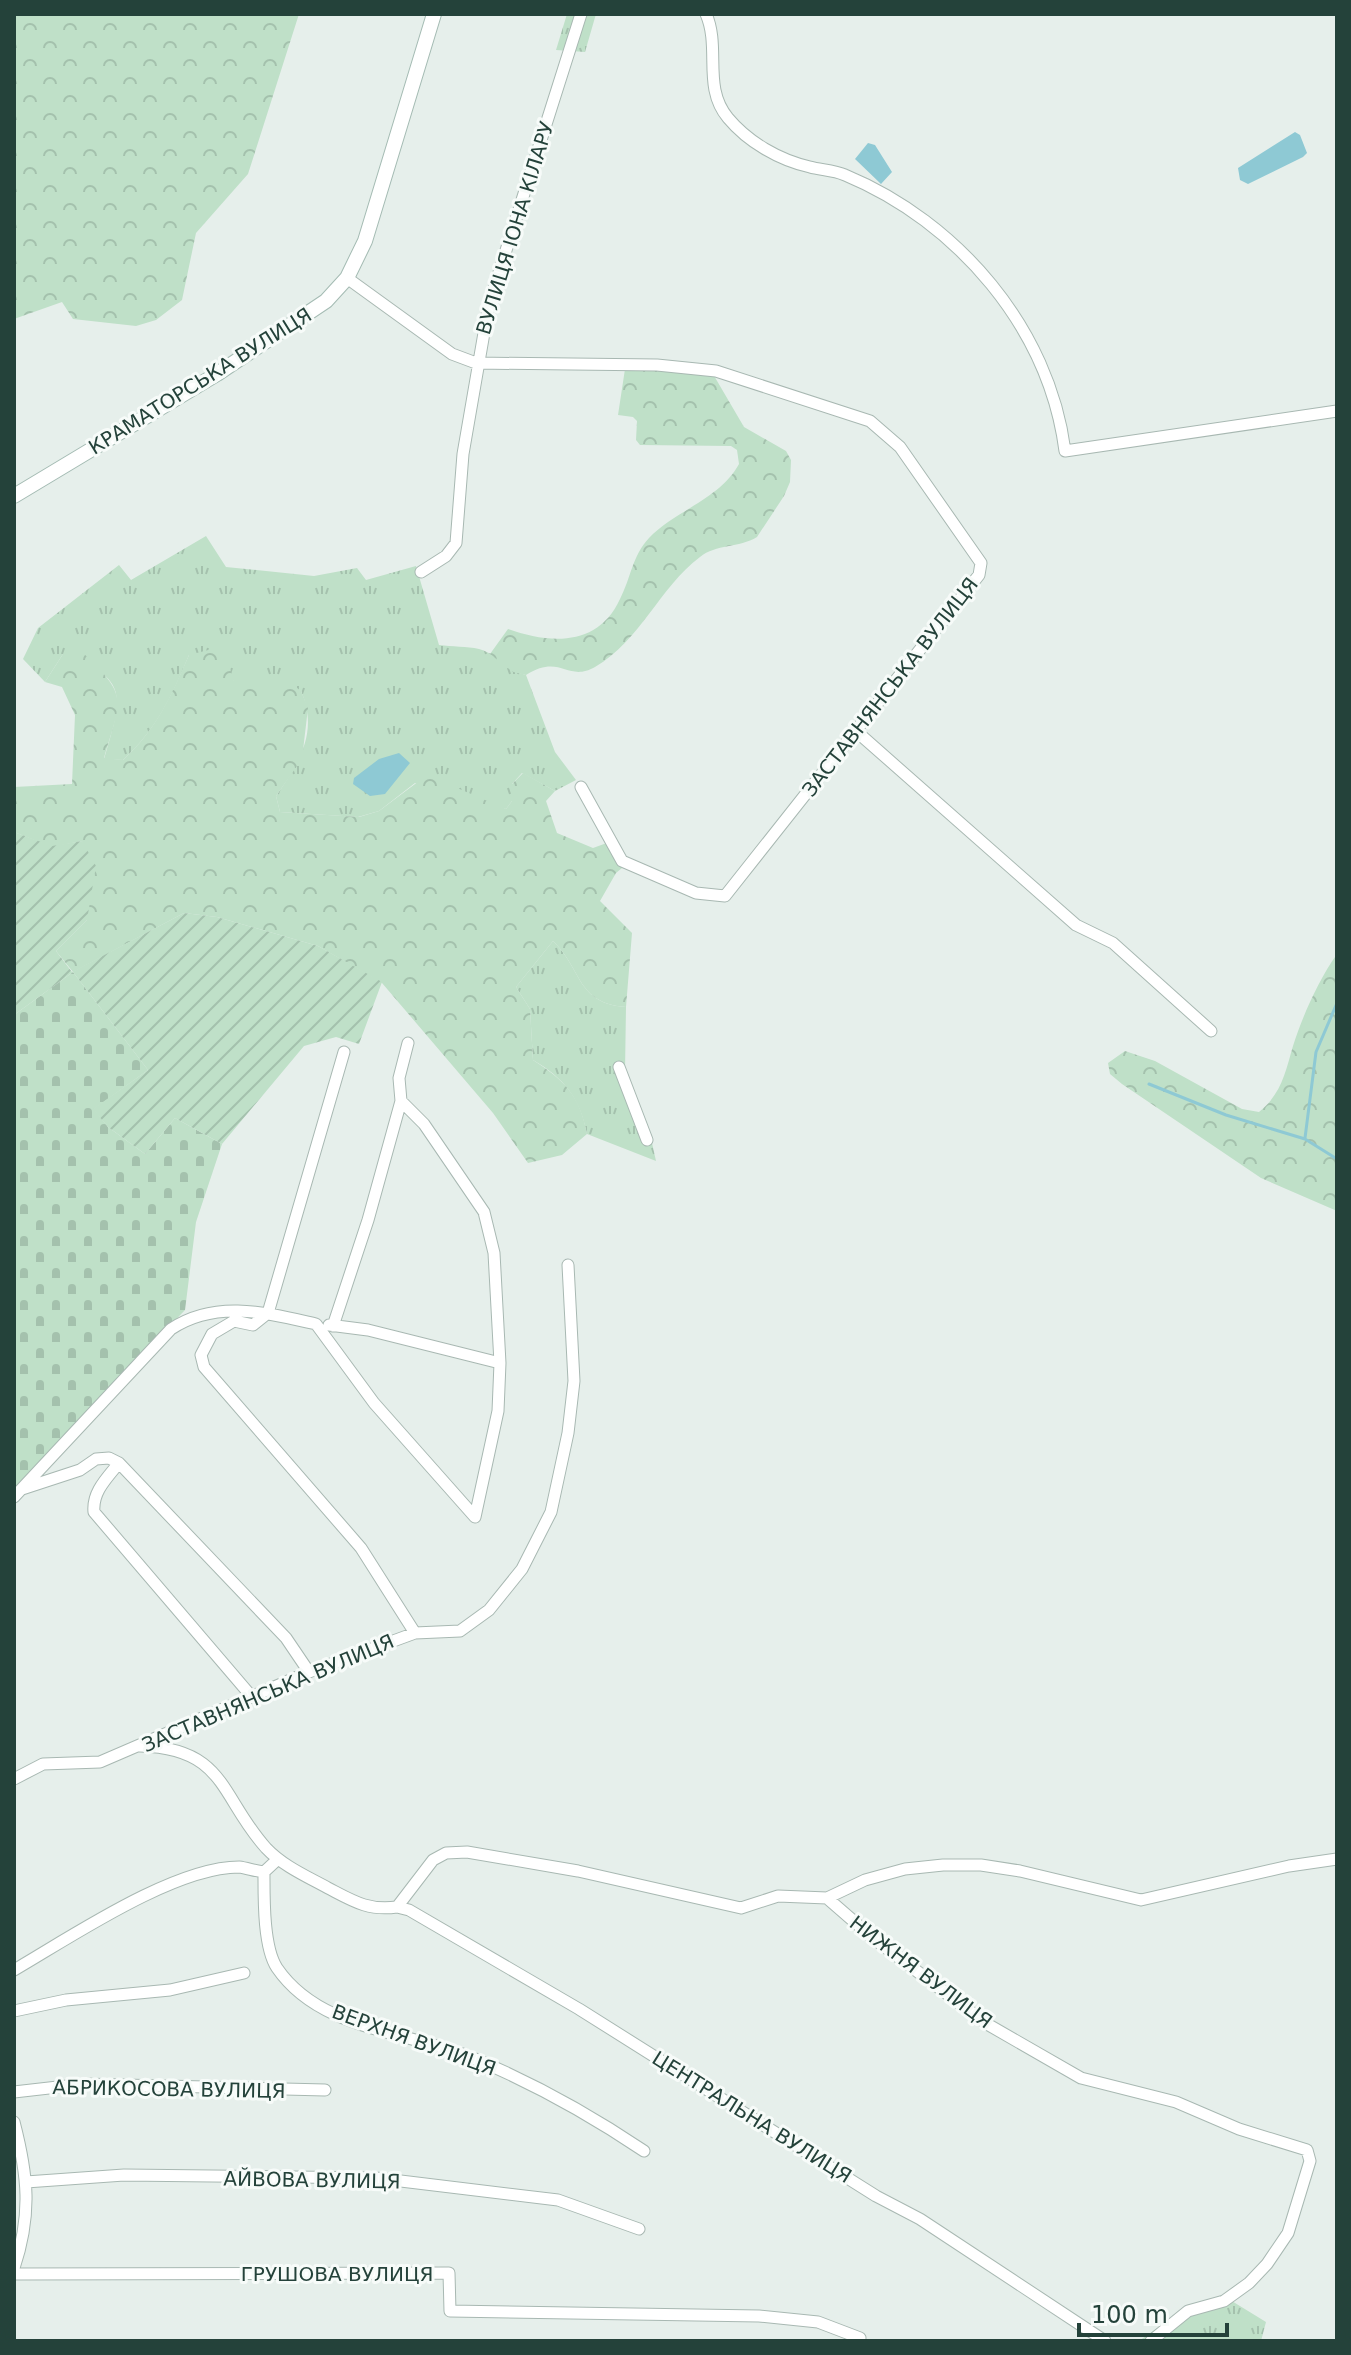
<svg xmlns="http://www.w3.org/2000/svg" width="1351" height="2355" font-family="'DejaVu Sans',sans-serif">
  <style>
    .grass { fill: url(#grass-tufts) }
    .forest { fill: url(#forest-crowns) }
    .cemetery { fill: url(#cemetery-stones) }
    .garden { fill: url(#garden-furrows) }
    .water { fill: #8ec9d4 }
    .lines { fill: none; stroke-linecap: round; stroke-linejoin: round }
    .stream { stroke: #8ec9d4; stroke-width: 3 }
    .street-casing { stroke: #a8b8b2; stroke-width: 13 }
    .secondary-casing { stroke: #a4bbb3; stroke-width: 16 }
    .street { stroke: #fff; stroke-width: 11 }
    .secondary { stroke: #fff; stroke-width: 14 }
    .labels { text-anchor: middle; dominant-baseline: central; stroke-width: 6; stroke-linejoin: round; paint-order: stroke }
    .street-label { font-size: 20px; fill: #24423a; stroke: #f7fbf9 }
  </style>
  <defs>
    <pattern id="grass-tufts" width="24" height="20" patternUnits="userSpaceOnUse" patternTransform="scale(2)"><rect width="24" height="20" fill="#bfe0c8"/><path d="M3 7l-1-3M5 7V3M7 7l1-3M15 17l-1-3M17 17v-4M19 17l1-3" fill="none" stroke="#a4c1ad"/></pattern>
    <pattern id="forest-crowns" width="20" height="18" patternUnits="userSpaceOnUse" patternTransform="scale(2)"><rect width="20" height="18" fill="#bfe0c8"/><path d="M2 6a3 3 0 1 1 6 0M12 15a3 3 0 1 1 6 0" fill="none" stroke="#a4c1ad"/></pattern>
    <pattern id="cemetery-stones" width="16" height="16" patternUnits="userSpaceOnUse" patternTransform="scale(2)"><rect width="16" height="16" fill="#bfe0c8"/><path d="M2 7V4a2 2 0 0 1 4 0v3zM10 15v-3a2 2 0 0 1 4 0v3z" fill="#a4c1ad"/></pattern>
    <pattern id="garden-furrows" width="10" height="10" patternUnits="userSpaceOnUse" patternTransform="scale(2)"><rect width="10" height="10" fill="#bfe0c8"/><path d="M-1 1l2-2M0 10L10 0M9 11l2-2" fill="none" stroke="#a4c1ad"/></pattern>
  </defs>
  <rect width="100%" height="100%" fill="#e6efeb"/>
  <path class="grass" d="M567,14H596L585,52L556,50Z
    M206,536L226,567L314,576L357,568L366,580L416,566L439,645C452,647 467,646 479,649C498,654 508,671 526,675L555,752L576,780L555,791L522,773L512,784V801L506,809L415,783L379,811L358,817L280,812L276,796C299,763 319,732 301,691L234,681L189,655C172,696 156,730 123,760L104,759C122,696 131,679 63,654L45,682L23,659L38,628L119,565L131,580Z
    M553,941C583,970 576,1003 626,1007L625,1072L650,1134L656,1161L587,1134C580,1098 564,1078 533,1060L530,1009L516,987Z
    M1222,2295L1266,2322L1261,2341H1139L1187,2307Z"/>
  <path class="forest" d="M14,14H299L248,174L196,233L182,300L156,320L136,326L73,319L62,302L14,319Z
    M625,369L713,374L744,427L786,451L791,460L790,482L784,496L757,537C739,548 716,544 700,557C659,588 641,640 595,667C567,683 561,653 526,675L513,672L490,654L508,629C550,644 598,647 620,599C631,578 632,556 649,538C676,510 720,499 739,464L737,450L731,446L640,445L636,440L637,421L633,417L618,415Z
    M212,649L226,656L234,681H288L301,691L308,708L302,759L276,796L280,812L359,817L379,811L427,775L506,809L512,801V784L523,773L555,791L546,801L557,833L593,848L615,840L628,863L616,873L600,901L632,933L626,1007C576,1003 583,970 553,941L516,987L530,1009L533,1060C564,1080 580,1095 587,1134L562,1155L528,1163L493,1113L382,983L318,946L217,917L184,913L73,972L56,951L87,920L82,841L52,847L14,832V787L72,784L75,715L62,687L45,682L63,654L82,652C130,697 121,699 104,758L123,760C156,730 171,696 189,655Z
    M1337,954V1211L1261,1178L1122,1084L1110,1074L1108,1063L1125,1051L1155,1061L1242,1109L1259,1112C1282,1093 1285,1073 1293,1046C1303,1015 1318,981 1337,954Z"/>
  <path class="cemetery" d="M73,972L148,1070L94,1109L108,1127L145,1154L175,1118L222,1144L196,1222L185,1310L14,1489V1015Z"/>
  <path class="garden" d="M14,832L52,846L82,841L96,866L87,920L56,951L72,972L184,913L217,917L318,946L382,982L359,1044L336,1037L304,1046L222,1144L175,1118L145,1154L108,1127L93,1109L148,1070L73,972L14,1015Z"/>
  <path class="water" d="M1295,132L1300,135L1307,153L1303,157L1248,184L1240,180L1238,168Z
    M868,143L875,145L892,172L881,184L855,159Z
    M399,753L410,763L385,794L370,796L353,784L354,778L379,759Z"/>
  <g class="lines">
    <path class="stream" d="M1149,1084L1226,1115L1305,1139L1337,1159
      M1305,1138L1316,1052L1337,1003"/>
    <defs>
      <path id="street" d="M706,14C721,48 702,87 728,118C748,142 779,160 810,167C821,170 834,170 845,175C958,222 1049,328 1065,451L1337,411
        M347,278L452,354L476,363L657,365L716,371L870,421L900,447L981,563L979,575L725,896L696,893L622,861L581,787
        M421,572L446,556L456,543L463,454L489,304L581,14
        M856,731L1076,925L1113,943L1211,1031
        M408,1043L399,1078L401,1101L424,1124L484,1212L494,1253L500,1363L498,1411L475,1517
        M344,1052L268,1313L253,1325L234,1321L212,1334L201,1355L204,1367L361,1548L415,1633
        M619,1067L647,1140
        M329,1325L368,1330L500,1363
        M333,1326L368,1220L401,1101
        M119,1463C107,1478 92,1492 94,1512L252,1697
        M22,1489L80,1470L96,1459L109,1458L119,1463L286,1638L309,1672
        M14,1497L171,1329C216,1299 267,1313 316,1324L374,1403L475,1517
        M140,1746C226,1748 220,1797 266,1848C283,1866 306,1876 328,1888C353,1901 368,1911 397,1907L433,1860L446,1853L467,1852L578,1871L741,1908L778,1896L827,1898L865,1880L905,1869L943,1865H981L1020,1871L1141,1900L1289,1866L1337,1859
        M14,1779L43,1764L100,1762L309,1672L415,1633L460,1631L489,1610L522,1569L551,1512L568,1433L574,1381L568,1265
        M264,1872C264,1896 263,1947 277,1968C320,2031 408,2031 473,2058C533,2083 589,2114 644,2151
        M827,1898L873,1938L987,2024L1081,2078L1176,2102L1239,2129L1307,2150L1310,2161L1288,2233L1267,2264L1249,2283L1224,2301L1188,2311L1151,2341
        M397,1907L409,1910L579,2009L876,2196L920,2219L1105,2341
        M14,1970C71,1937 174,1867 239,1867C247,1868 255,1871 264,1872L278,1859
        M14,2011L66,2000L170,1990L244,1973
        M14,2092L84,2084L325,2090
        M14,2122C28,2176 32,2214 14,2268
        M26,2182L124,2175L376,2178L558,2200L639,2229
        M14,2274L449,2273L450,2311L759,2316L818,2322L860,2338"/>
      <path id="secondary" d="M14,496L217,374L326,301L347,278L365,241L434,14"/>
    </defs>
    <use href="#street" class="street-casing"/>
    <use href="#secondary" class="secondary-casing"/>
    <use href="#street" class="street"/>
    <use href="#secondary" class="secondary"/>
  </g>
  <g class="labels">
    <g class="street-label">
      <text transform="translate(515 228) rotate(-73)">ВУЛИЦЯ ІОНА КІЛАРУ</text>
      <text transform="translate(200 381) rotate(-32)">КРАМАТОРСЬКА ВУЛИЦЯ</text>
      <text transform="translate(890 687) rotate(-52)">ЗАСТАВНЯНСЬКА ВУЛИЦЯ</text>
      <text transform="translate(268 1693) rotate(-23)">ЗАСТАВНЯНСЬКА ВУЛИЦЯ</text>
      <text transform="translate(921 1972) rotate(37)">НИЖНЯ ВУЛИЦЯ</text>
      <text transform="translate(414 2040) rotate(20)">ВЕРХНЯ ВУЛИЦЯ</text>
      <text transform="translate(169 2089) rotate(1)">АБРИКОСОВА ВУЛИЦЯ</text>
      <text transform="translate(752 2117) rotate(32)">ЦЕНТРАЛЬНА ВУЛИЦЯ</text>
      <text transform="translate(312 2180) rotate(1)">АЙВОВА ВУЛИЦЯ</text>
      <text x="337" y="2274">ГРУШОВА ВУЛИЦЯ</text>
    </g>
  </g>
  <rect width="1351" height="2355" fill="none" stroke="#24423a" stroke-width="32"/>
  <path d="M1079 2323v12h148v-12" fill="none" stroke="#24423a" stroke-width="4"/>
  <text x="1091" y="2323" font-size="24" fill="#24423a" stroke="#f7fbf9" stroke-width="6" paint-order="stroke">100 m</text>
</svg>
